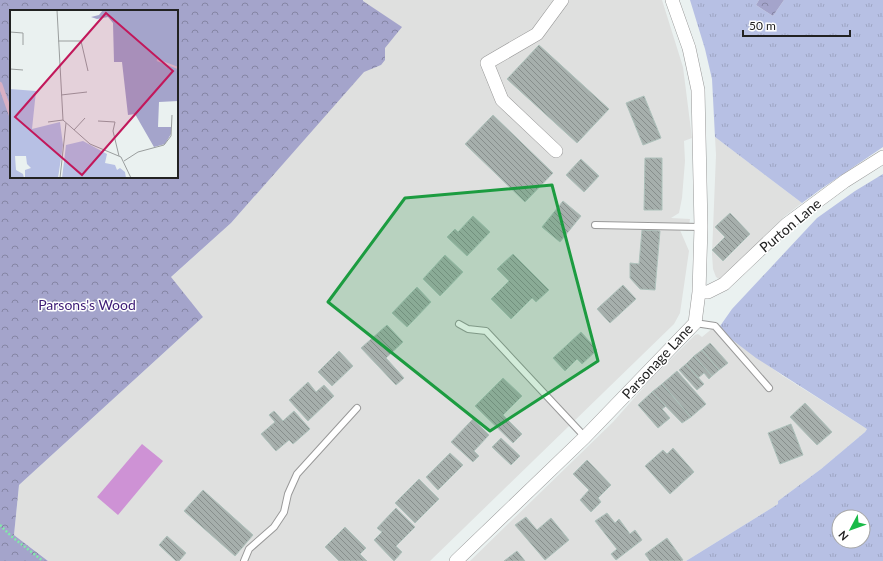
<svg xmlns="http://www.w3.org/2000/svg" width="883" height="561" font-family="Lato,sans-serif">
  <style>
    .residential { fill: #dfe0df }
    .grass { fill: url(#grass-tufts); fill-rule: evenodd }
    .forest { fill: url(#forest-crowns); fill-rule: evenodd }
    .pitch { fill: #ce92d5 }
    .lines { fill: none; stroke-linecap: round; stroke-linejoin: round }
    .stream { stroke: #d8b0c4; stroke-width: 4.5 }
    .building { fill: url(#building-back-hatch); stroke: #aec1bb }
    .service-casing { stroke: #999; stroke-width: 8 }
    .minor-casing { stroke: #999; stroke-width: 14 }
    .path { stroke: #82e9aa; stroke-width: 2.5; stroke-dasharray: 2 2; stroke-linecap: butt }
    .service { stroke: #fff; stroke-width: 6 }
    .minor { stroke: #fff; stroke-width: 13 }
    .marked { fill: #1c9c40; fill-opacity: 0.2; stroke: #1c9c40; stroke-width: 3; stroke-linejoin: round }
    .labels { text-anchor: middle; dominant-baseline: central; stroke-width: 3; stroke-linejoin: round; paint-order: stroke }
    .street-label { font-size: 14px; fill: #222; stroke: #fff }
    .park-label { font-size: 14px; fill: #3c1a75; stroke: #fff }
    .inset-river { fill: none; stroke: #d8b0c4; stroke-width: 2 }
    .inset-road { fill: none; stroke: #9a9e9e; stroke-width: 1 }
    .view { fill: #c2185b; fill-opacity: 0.15; stroke: #c2185b; stroke-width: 2 }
    .inset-edge { fill: none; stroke: #222; stroke-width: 2 }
  </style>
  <defs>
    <pattern id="grass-tufts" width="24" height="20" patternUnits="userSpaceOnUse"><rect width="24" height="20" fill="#b7c0e4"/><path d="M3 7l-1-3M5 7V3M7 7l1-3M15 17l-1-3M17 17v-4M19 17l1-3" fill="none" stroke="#9da5c3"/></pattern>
    <pattern id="forest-crowns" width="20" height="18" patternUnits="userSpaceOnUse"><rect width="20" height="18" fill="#a4a4cb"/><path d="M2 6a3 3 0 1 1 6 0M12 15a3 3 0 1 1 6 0" fill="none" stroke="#8585a4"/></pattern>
    <pattern id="building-back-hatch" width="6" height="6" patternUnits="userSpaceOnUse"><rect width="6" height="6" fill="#a6afac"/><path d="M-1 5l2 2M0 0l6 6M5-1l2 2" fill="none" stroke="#878e8c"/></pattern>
  </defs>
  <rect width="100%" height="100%" fill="#eaf1f0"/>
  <path class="residential" d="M363,0H662L683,67L692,138L684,141L685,161L682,198L679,213L671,218L690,219L688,231L680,230L689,251L680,313L674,324L430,561H48L14,535L19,485L203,317L170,278L231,223L364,71L381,65Z
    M715,137L802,203L785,216L722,278L719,279L716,277L713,269L712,254L716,155Z
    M714,327L783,376L867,429L865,432L821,469L778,501V504L686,561H470L613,422L651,379L695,335L698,334L702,337Z"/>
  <path class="grass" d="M690,0H759L756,5L773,16L784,0H883V147L821,189L802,203L715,137L712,79L705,49Z
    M883,174V561H686L778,504V501L821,469L865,432L867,429L756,358L718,329L732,309L817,218L855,191ZM839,517H863V541H839Z"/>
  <path class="forest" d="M0,0H363V1L402,27L385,48V60L381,65L364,72L231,223L171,277L203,317L19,485L14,535L48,561H0ZM11,11H177V177H11Z
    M759,0H784L773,16L756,5Z"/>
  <path class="pitch" d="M142,444L163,461L118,515L97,497Z"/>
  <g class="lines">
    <path class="stream" d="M0,84L11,115"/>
  </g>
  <path class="building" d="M539,45L609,109L577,143L507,79Z
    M644,96L661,138L643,145L626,103Z
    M493,115L553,173L525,202L465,144Z
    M645,158H662V210H644Z
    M581,159L599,176L584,192L566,175Z
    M563,201L581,216L560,242L542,227Z
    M730,213L750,234L723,261L712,250L725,237L715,227Z
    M473,216L490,232L467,256L447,237L455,229L458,232Z
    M642,230L660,231L655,290L640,289L630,278V263L639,264Z
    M513,254L549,290L536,302L532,298L511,319L491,299L509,281L497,269Z
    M445,255L463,272L440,296L423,279Z
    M623,285L636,299L610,323L597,309Z
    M417,287L431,302L407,327L392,313Z
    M387,325L403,342L386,358L404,378L396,385L361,348Z
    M581,332L597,350L582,364L577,359L565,371L553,358Z
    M710,343L728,363L719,370L702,350Z
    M702,350L719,370L712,376L694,356Z
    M339,351L353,366L332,386L318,372Z
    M694,356L712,376L709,379L704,373L698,378L686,364Z
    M686,364L704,384L697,390L679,370Z
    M677,371L706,404L691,417L662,384Z
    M503,378L522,396L503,415L522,434L513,443L475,406Z
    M308,382L316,392L324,385L334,396L308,421L289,400Z
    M662,384L691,417L682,423L652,392Z
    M652,392L666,406L662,409L670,418L658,428L638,405Z
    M805,403L832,432L817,445L790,417Z
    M274,411L283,421L294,411L310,429L293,444L289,440L276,451L261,434L275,422L269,415Z
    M473,419L489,435L474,451L479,456L473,462L451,442Z
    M791,424L803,455L780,464L768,433Z
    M501,438L520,456L511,465L492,447Z
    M673,448L694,472L670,494L645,466L663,450L667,454Z
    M450,453L463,465L438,490L426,477Z
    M587,460L611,485L598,498L601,502L591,512L580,500L589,490L573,474Z
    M419,479L439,499L415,523L395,503Z
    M203,490L253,535L235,556L184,511Z
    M396,508L415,527L396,546L402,552L394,561L374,540L382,532L377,528Z
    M607,513L615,523L619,519L630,534L635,530L642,540L616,560L611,554L617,549L595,521Z
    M526,517L537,530L551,518L569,540L545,560L515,525Z
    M345,527L366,548L360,554L367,561H339L325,547Z
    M167,536L186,553L179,561H176L159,545Z
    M667,538L683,560L681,561H650L645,554Z
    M517,551L525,561H504Z"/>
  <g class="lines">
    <defs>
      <path id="service" d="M595,225L701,227
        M695,323L715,326L769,388
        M459,324L468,329L486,331L585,437
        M244,561L249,549L274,527L284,512L288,494L297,474L357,408"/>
      <path id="minor" d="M556,151L502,100L487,63L537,34L562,0
        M699,292H708L724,284L787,224L845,181L883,157
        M456,561L585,437L695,323L699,292L701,227L698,90L689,48L672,0"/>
    </defs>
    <use href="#service" class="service-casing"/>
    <use href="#minor" class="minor-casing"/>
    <path class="path" d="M0,525L11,536L43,561"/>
    <use href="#service" class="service"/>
    <use href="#minor" class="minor"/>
  </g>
  <path class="marked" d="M552,185L598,361L490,431L328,302L405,198Z"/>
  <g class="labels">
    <g class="street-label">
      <text transform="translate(790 225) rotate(-40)">Purton Lane</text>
      <text transform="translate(657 361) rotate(-47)">Parsonage Lane</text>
    </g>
    <g class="park-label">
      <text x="87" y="304">Parsons's Wood</text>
    </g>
  </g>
  <g transform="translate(10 10)">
    <rect width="168" height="168" fill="#eaf1f0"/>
    <path d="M0,79L26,81L22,119L50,112L53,135L48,168H15V160L21,158L17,154L16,146H5L6,160L13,164L14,168H0ZM73,131L97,144L95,153L105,155L107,160L110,158L115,162L116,168H52L56,135Z" fill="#b7c0e4"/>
    <path d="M93,0H168V91L149,92L148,117H161V124L155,134L144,137L125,104L118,105L112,52H104L103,13L98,7L87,9L81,7L89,5Z" fill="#a4a4cb"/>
    <path class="inset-river" d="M147,50L168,58"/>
    <path class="inset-road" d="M47,0L53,110L80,134L111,147L121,168M0,22L13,23V35M48,31H71L78,61M0,59L13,60M51,85L77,82M88,111L105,112L103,121L109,146M38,112L53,110M64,120L75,108M114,151L128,142L154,135L161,126L162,105M50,168L56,113"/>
    <path class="view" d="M96,3L163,61L72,165L5,107Z"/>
    <rect width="168" height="168" class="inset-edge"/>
  </g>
  <g transform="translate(851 529) rotate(229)"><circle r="19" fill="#ffffff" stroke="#a7a7a7"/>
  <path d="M0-3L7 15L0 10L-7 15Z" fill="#1aba47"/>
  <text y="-6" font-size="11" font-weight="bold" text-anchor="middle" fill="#222222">N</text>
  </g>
  <path d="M743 30v6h107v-6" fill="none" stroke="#222222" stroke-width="2"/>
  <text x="749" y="30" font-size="12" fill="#222222" stroke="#ffffff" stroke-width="3" paint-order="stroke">50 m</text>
</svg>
